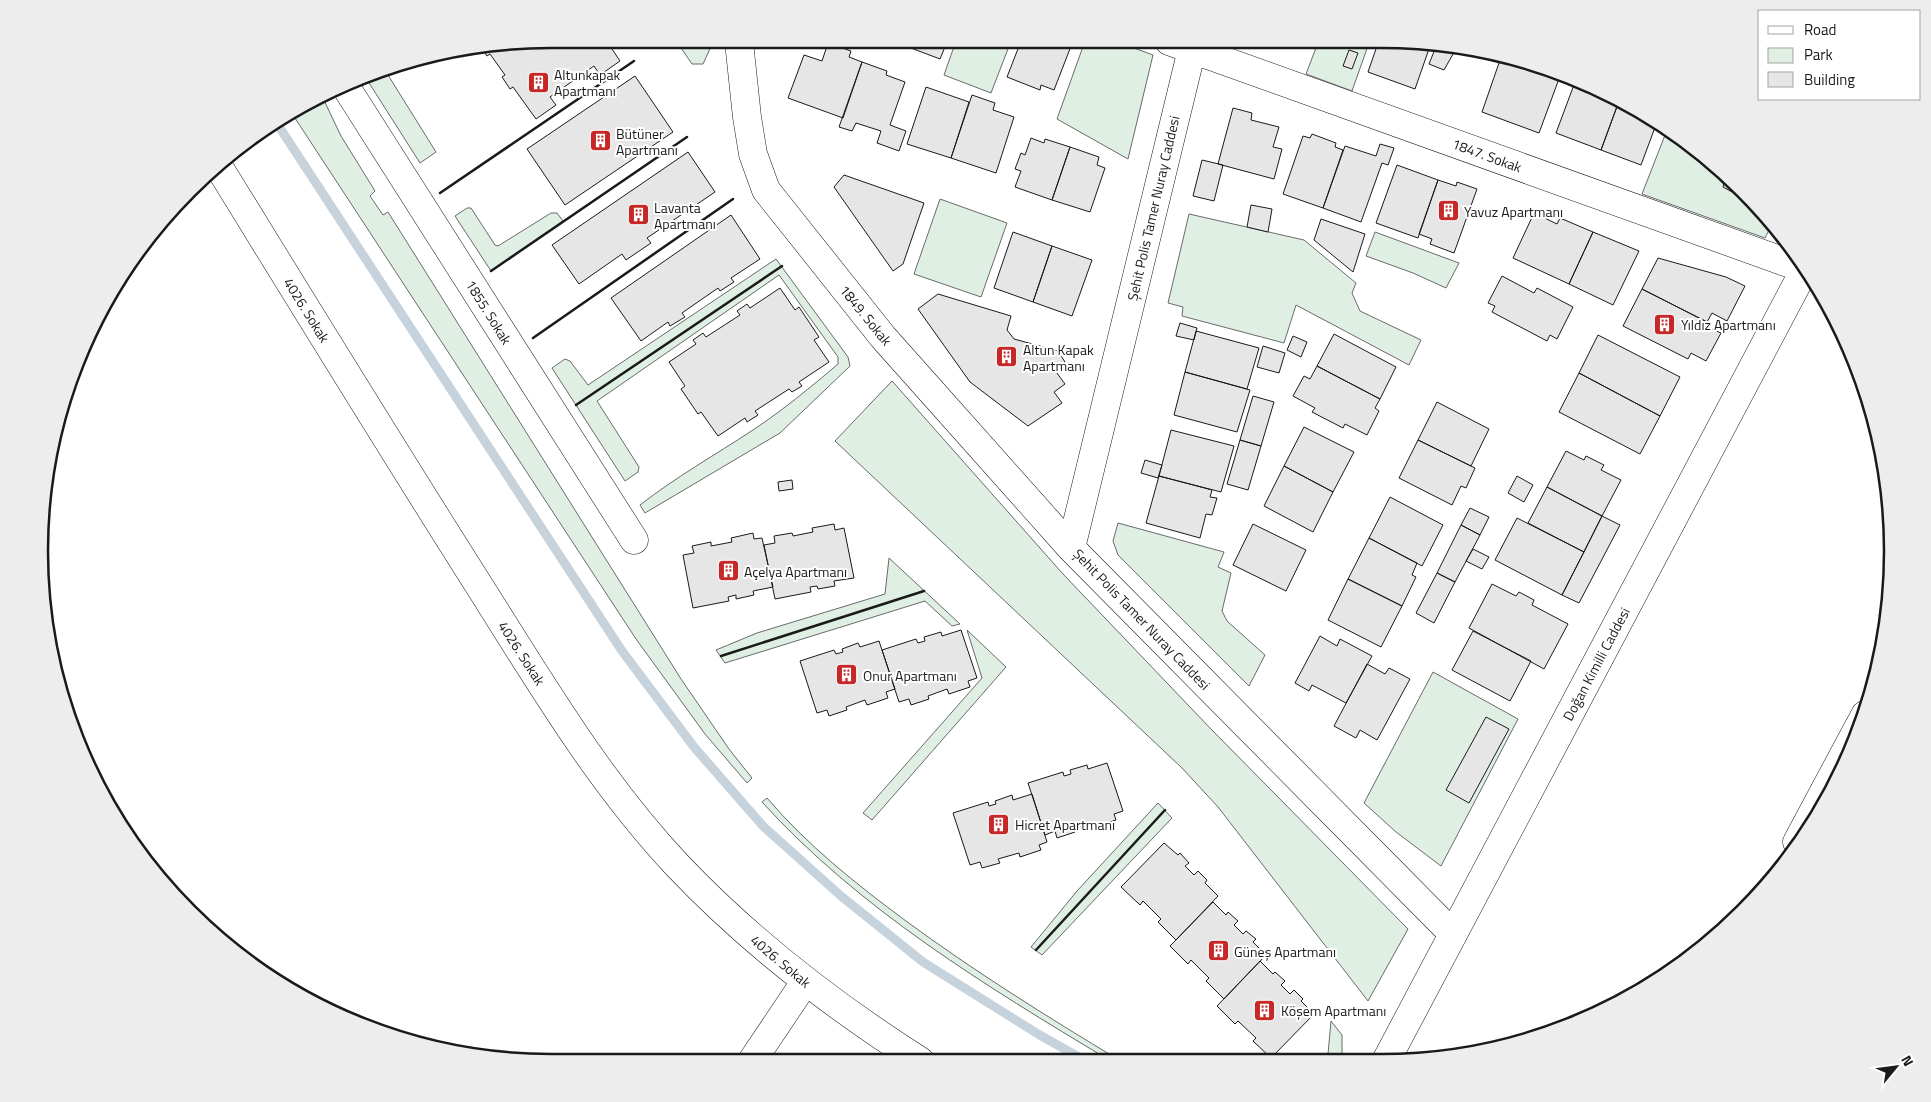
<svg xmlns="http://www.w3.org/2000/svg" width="1931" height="1102" font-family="'Titillium Web',sans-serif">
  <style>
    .green { fill: #e0efe3; stroke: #6a6a6a }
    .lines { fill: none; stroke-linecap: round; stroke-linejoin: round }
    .stream { stroke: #c6d2dc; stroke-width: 9 }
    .building { fill: #e6e6e6; stroke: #1a1a1a }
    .minor-casing { stroke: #1a1a1a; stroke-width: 29 }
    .secondary-casing { stroke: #1a1a1a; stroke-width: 29 }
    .minor { stroke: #fff; stroke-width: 28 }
    .secondary { stroke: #fff; stroke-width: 28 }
    .wall { stroke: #1a1a1a; stroke-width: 2.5 }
    .labels { text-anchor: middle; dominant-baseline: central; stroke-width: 4; stroke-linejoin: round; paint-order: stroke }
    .poi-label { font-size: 14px; fill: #1a1a1a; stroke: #fff; text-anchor: start }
    .street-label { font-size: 14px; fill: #1a1a1a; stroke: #fff }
    .rim { fill: none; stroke: #1a1a1a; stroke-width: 2.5 }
  </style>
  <rect width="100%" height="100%" fill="#fff"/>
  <path class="green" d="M1319,40H1370L1352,91L1306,74Z
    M956,41H1011L991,93L944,75Z
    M1085,41H1115L1153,55L1128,159L1057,119Z
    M677,42H713L703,64H692Z
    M383,67L436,152L420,163L364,75Z
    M321,94L341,136L375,191L370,196L383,215L388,212L681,679L729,749L752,778L747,783L705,734L636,639L291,112Z
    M1667,130L1718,166L1772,224L1765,238L1642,194Z
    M940,199L1007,223L981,297L914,274Z
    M467,208H471L495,245L498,246L551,213H557L563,221L491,271L455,216Z
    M1189,214L1304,240L1356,283L1352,293L1360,311L1421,340L1409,365L1296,305L1284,343L1182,316L1183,307L1168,303Z
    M1375,232L1459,263L1446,288L1413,273L1366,256Z
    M776,259L848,357L850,366L780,433L645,513L640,505C676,477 715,455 753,430C783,410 811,387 838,364V357L779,275L597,401L639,467L638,472L625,481L552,368L565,359L570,361L588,385Z
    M892,381L1063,574L1210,728L1408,929L1368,1001L1218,807L1182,768L835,441Z
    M1118,523L1224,552L1218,567L1231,573L1222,611L1227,621L1265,655L1249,686L1118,555L1113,541Z
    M889,558L960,624L952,626L925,601L725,663L716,650L757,633L885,594Z
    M967,630L1006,667L872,820L863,813L982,678Z
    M1433,672L1518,719L1441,866L1396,832L1364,803Z
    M767,798C807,845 856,884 906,921C974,971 1046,1016 1119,1060H1109C986,986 859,909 762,802Z
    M1158,803L1172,818L1042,955L1031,947L1077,891Z
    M1331,1021L1342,1035V1059H1326L1328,1054Z"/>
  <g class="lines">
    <path class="stream" d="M276,122L622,651L694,747L742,802L764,827L841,896L923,962L1038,1034L1084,1060"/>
  </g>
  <path class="building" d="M1286,40H1311L1308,48Z
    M1379,40H1413L1431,43L1415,89L1368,72Z
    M1021,41H1073L1054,90L1041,85L1040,90L1007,77Z
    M895,42H947L940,59Z
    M484,43H608L620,61L600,75L594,66L550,97L556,105L536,119L513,87L510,89L502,77L505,75L490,54L487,56L479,44Z
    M828,43L851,51L849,57L862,62L843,118L788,98L804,55L822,61Z
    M1437,44L1457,47L1444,70L1429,64Z
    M1349,50L1358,53L1352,69L1343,66Z
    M1514,57L1560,76L1539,133L1482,112L1500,60L1511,64Z
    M862,62L887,71L886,75L905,82L890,125L906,131L899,151L877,143L881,131L856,123L852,131L839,127Z
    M635,76L673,132L565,205L527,149Z
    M1575,82L1619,101L1601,150L1556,133Z
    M926,87L969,102L951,158L907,144Z
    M972,95L995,103L993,110L1014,117L996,173L951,158Z
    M1619,101L1636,108L1657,122L1641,165L1601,150Z
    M1233,108L1252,113L1251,120L1279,127L1273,147L1282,149L1274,179L1218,164Z
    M1312,134L1336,143L1335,147L1343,150L1323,208L1283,194L1303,136L1310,138Z
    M1031,138L1044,143L1045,139L1070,147L1052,200L1015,187L1021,171L1015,169L1021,153L1025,155Z
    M1380,144L1394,148L1388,165L1382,163L1361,222L1323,208L1345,146L1376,156Z
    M1070,147L1099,157L1097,165L1105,168L1090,212L1052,200Z
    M688,152L715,192L647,238L651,243L626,260L622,254L579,284L552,245Z
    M1202,160L1223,165L1214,201L1193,196Z
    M1397,165L1438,180L1418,238L1376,223Z
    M844,175L924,203L903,264L893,271L834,187Z
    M1726,175L1752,203L1723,187Z
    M1438,180L1456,186L1457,182L1477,189L1454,253L1430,244L1432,239L1419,234Z
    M1251,205L1272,209L1268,232L1247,227Z
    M1534,213L1557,224L1560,218L1593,232L1569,284L1513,258Z
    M731,215L760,259L731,278L734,282L720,291L718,288L682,313L685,317L670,326L668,322L641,341L611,298Z
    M1321,219L1365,234L1353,272L1314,240Z
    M1013,232L1052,246L1033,302L994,288Z
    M1593,232L1639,251L1613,305L1569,284Z
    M1052,246L1092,260L1072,316L1033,302Z
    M1658,258L1726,277L1745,286L1727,321L1712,313L1707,322L1642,289Z
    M1502,276L1534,293L1537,288L1573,307L1557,339L1550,335L1547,341L1492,312L1495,306L1488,303Z
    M780,288L795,310L799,307L819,337L814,340L829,362L799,382L802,386L792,392L789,389L755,411L758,415L747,422L745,418L718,436L701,412L698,414L681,389L685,386L669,362L696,344L693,340L703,333L706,337L740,315L737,311L747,304L750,308Z
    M1642,289L1707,322L1705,326L1721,333L1706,361L1691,353L1688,359L1623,326Z
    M938,294L1011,316L1007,330L1014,339L1058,351L1065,362L1054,369L1065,384L1054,392L1062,403L1028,426L970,382L918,309Z
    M1180,323L1197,328L1194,340L1176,336Z
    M1196,331L1259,348L1247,389L1185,372Z
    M1334,334L1396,367L1380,399L1317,366Z
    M1598,335L1680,377L1660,416L1579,373Z
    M1293,336L1307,342L1301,357L1287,350Z
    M1263,346L1285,353L1279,373L1257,367Z
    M1317,366L1380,399L1375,408L1379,411L1367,435L1345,424L1343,428L1312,412L1315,408L1293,396L1304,376L1310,379Z
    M1185,372L1250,390L1237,432L1174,415Z
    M1579,373L1660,416L1640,454L1559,412Z
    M1253,396L1274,402L1261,446L1240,440Z
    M1437,402L1489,429L1471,466L1418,440Z
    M1304,427L1354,452L1333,492L1284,466Z
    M1171,430L1234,446L1221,492L1159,476Z
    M1240,440L1261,446L1248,490L1227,484Z
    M1418,440L1475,468L1466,488L1461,486L1452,505L1399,478Z
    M1566,451L1584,460L1586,456L1604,465L1601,470L1621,480L1602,516L1547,487Z
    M1145,460L1162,465L1158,478L1141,473Z
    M1284,466L1333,492L1313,532L1264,506Z
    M1159,476L1212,490L1210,497L1217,498L1212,515L1206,514L1200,538L1146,523Z
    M1517,476L1533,485L1524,502L1508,493Z
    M792,480L793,489L779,491L778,482Z
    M1547,487L1602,516L1584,552L1528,523Z
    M1390,497L1443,525L1422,566L1369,538Z
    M1470,508L1489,517L1480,535L1461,525Z
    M1602,516L1620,525L1579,603L1562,595Z
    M1517,518L1584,552L1562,595L1495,560Z
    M834,524L835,530L844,528L854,578L834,581L835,586L818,589L817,586L810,587L811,592L775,599L764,545L775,543L774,536L792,533L793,536L813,532L812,528Z
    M1253,524L1306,550L1286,591L1233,565Z
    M1461,525L1480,535L1455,582L1437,573Z
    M753,533L754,539L762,538L773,587L753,591L754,595L736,599V595L728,597L729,601L693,608L683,555L694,553L692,546L711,542V546L732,542L731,538Z
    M1369,538L1417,563L1412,575L1416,577L1402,606L1348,579Z
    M1473,549L1489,557L1482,569L1466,561Z
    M1437,573L1455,582L1434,623L1416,613Z
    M1348,579L1402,606L1381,647L1328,620Z
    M1492,584L1516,596L1519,592L1534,600L1532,605L1568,624L1544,669L1469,628Z
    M961,630L977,678L968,681L970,687L949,694L947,689L928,696L929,699L911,705L909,699L899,702L882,650L916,639L918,643L925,641L924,637L941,632L942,636Z
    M1473,631L1531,661L1510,701L1452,670Z
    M1320,636L1337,646L1340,639L1372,656L1346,703L1312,685L1309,691L1295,683Z
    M879,641L895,689L886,692L888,698L867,705L865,700L846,707L847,710L829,716L827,710L817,713L800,661L834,650L836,654L843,652L842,649L858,643L860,647Z
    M1367,664L1385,674L1389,668L1410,679L1377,740L1360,730L1356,738L1334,726Z
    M1486,717L1509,729L1469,803L1446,790Z
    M1107,763L1123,811L1114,814L1116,820L1095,827L1094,822L1074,829L1075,832L1057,838L1055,831L1045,835L1028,783L1063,772L1064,776L1071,774L1070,770L1087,765L1088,769Z
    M1032,794L1047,842L1039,845L1041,850L1020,857L1019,853L998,859L1000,863L982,868L980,862L970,865L953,813L988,802L989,806L996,804L995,801L1012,795L1013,800Z
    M1164,843L1178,855L1180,853L1189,863L1185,866L1194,875L1198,871L1207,880L1205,883L1218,896L1176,940L1158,922L1161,919L1143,901L1140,905L1121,887Z
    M1213,902L1226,915L1228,912L1238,921L1234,925L1243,934L1246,931L1256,939L1253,942L1266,955L1224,999L1206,981L1209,978L1191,960L1188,964L1170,946Z
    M1260,961L1273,974L1275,972L1285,981L1281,985L1290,994L1294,990L1303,999L1301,1001L1314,1014L1271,1058L1253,1041L1256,1038L1238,1021L1235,1024L1217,1006Z"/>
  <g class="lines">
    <defs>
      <path id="minor" d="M1169,41L1805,269
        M1194,41L1071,548L1453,934
        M739,42L747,117L753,154L766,190L883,337L1071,548
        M344,84L634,540
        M217,164C304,305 391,447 480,587C540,682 599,782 677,865C749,941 832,1005 920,1061
        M1797,842L1865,715
        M752,1061L805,982"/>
      <path id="secondary" d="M1387,1059L1805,269"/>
    </defs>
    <use href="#minor" class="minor-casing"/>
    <use href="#secondary" class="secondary-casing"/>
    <use href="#minor" class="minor"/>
    <use href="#secondary" class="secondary"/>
    <path class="wall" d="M440,193L634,61
      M491,271L687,137
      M533,338L733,199
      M576,405L782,266
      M721,656L924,591
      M1036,950L1165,810"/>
  </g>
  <defs>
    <symbol id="building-square" viewBox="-11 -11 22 22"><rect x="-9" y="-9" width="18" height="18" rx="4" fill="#c62828" stroke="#fff"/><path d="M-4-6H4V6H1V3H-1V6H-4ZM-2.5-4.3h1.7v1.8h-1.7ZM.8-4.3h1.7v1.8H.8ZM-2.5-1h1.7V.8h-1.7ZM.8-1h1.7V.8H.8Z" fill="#fff"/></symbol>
  </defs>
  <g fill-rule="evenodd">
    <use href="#building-square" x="526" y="70" width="25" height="25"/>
    <use href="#building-square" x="588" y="128" width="25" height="25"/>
    <use href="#building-square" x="1436" y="198" width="25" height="25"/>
    <use href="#building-square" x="626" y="202" width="25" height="25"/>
    <use href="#building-square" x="1652" y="312" width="25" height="25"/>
    <use href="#building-square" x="994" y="344" width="25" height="25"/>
    <use href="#building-square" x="716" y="558" width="25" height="25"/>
    <use href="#building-square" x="834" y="662" width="25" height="25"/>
    <use href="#building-square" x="986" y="812" width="25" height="25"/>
    <use href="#building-square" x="1206" y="938" width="25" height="25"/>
    <use href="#building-square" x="1252" y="998" width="25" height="25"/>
  </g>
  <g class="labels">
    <g class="poi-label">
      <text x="554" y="74">Altunkapak<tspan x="554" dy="16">Apartmanı</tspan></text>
      <text x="616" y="133">Bütüner<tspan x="616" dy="16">Apartmanı</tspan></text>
      <text x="654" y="207">Lavanta<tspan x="654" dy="16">Apartmanı</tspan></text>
      <text x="1464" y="211">Yavuz Apartmanı</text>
      <text x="1681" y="324">Yıldız Apartmanı</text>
      <text x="1023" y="349">Altun Kapak<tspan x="1023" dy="16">Apartmanı</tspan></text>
      <text x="744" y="571">Açelya Apartmanı</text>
      <text x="863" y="675">Onur Apartmanı</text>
      <text x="1015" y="824">Hicret Apartmanı</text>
      <text x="1234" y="951">Güneş Apartmanı</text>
      <text x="1281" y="1010">Köşem Apartmanı</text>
    </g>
    <g class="street-label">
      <text transform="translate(1487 155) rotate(20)">1847. Sokak</text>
      <text transform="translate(1153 208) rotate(-77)">Şehit Polis Tamer Nuray Caddesi</text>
      <text transform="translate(307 310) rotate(58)">4026. Sokak</text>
      <text transform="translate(489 312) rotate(58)">1855. Sokak</text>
      <text transform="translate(866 315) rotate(51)">1849. Sokak</text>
      <text transform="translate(1142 619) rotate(46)">Şehit Polis Tamer Nuray Caddesi</text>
      <text transform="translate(522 653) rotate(57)">4026. Sokak</text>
      <text transform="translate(1596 664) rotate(-62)">Doğan Kimilli Caddesi</text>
      <text transform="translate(781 961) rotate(40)">4026. Sokak</text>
    </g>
  </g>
  <path d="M0 0H1931V1102H0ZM551 48H1381A503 503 0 0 1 1884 551V551A503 503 0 0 1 1381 1054H551A503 503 0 0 1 48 551V551A503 503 0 0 1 551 48Z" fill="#ededed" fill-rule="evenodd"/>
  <path class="rim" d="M551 48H1381A503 503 0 0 1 1884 551V551A503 503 0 0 1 1381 1054H551A503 503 0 0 1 48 551V551A503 503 0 0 1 551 48Z"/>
  <rect x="1758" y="10" width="162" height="90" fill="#ffffff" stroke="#a3a3a3"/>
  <rect x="1768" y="26" width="25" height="8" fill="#ffffff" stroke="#a3a3a3"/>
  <text x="1804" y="35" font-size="15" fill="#1a1a1a">Road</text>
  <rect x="1768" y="48" width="25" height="15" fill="#e0efe3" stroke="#a3a3a3"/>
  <text x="1804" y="60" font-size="15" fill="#1a1a1a">Park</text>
  <rect x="1768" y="72" width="25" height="15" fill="#e6e6e6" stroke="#a3a3a3"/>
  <text x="1804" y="85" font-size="15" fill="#1a1a1a">Building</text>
  <g transform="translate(1896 1067) rotate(61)" stroke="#ffffff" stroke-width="4" paint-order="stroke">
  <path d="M0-4L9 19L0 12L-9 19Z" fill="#1a1a1a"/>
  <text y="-8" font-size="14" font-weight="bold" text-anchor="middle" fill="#1a1a1a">N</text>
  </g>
</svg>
